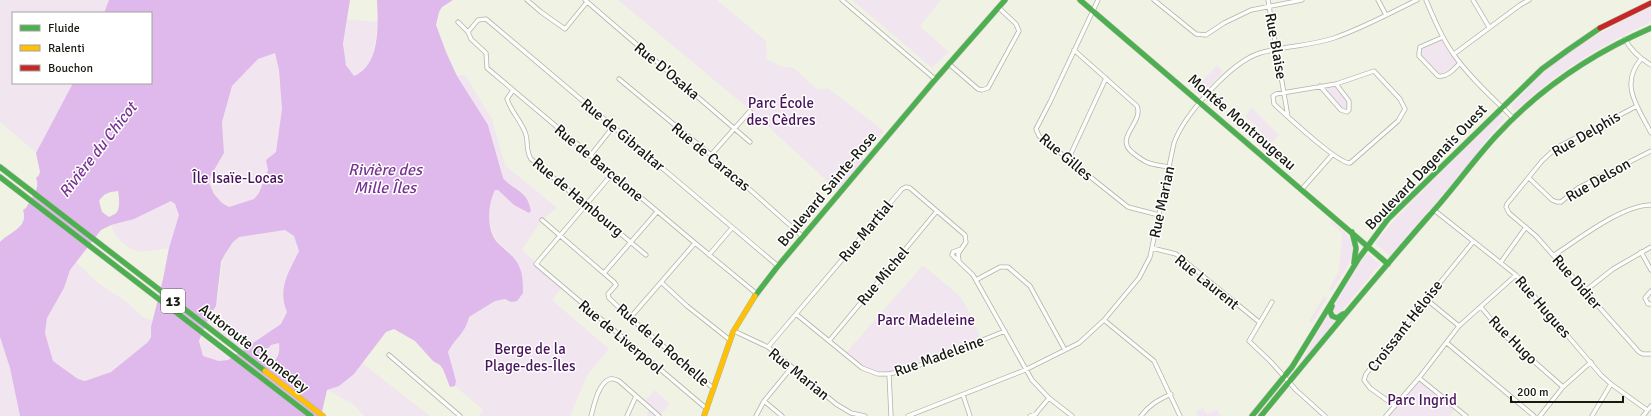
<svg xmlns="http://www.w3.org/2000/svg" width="1651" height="416" font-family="Signika,sans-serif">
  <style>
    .green { fill: #f1e6f0 }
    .water { fill: #dfb8ec; fill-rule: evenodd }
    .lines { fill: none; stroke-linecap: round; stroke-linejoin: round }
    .street-casing { stroke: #b1b4a8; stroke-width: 5 }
    .fast-casing { stroke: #b1b4a8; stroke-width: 6 }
    .slow-casing { stroke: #b1b4a8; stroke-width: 6 }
    .jam-casing { stroke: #b1b4a8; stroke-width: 6 }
    .street { stroke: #fdfdfb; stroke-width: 3.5 }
    .fast { stroke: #4caf50; stroke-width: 5 }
    .slow { stroke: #ffc107; stroke-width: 5 }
    .jam { stroke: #c62828; stroke-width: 5 }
    .labels { text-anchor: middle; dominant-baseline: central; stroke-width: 3; stroke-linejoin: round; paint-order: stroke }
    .shield { fill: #fff; stroke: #5d5d57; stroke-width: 1 }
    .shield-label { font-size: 14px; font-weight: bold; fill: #17180f }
    .street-label { font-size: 15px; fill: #17180f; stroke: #fff }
    .park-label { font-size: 15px; fill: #49135c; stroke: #fff }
    .water-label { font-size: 16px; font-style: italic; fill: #793392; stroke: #fff }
  </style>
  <rect width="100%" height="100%" fill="#f0f3e3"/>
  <path class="green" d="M0,0H109L104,13H13V83H73L36,153L0,122Z
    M618,0H717L766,41L767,59L780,66L794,68L818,90L828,88L884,131L862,157L865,161L839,192L750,110Z
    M852,0H941L920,26L949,52L932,68Z
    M1651,7V22C1601,45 1555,73 1515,111L1511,106C1522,95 1532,83 1543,73C1575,45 1613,25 1651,7Z
    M348,19L378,22C375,41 375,68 354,76C339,55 343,43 348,19Z
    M1443,37L1460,63L1447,75L1441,77L1419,56L1420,47Z
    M275,53L279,70L282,109L276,152L266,160L268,170L259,193L254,199L229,207L222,203L214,194L209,183L210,177L224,153L222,122L232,86L258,59Z
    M1217,65L1223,71L1203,93H1197L1194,90Z
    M465,75L492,119L505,165L557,208L542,220L522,250L562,287L552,300L609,349L588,374L570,416H479L483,410L455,386L456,381L447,352C455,338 465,334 469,317L495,301L505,299L512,255C507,250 499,245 496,239C487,225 487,205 495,190H498L514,205L529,213L525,194L508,184L503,178L488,125L457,76Z
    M1336,84L1349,101V110H1341L1320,86Z
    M1252,108L1279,135L1265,151L1252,139L1260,130L1245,116Z
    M1500,114L1505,118L1483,144L1474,158L1390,256L1375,243L1397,217Z
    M171,201L175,204L179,215L169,248C161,249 143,253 137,251C125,247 114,237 111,225L134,219Z
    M1331,221C1337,226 1344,231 1348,236C1361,254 1341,276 1332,291L1329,289L1339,270L1342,233L1330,223Z
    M285,230L294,236L299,251C289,272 277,288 287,312L281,324L243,350L207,322C210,316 214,312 216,306C224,280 214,257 239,237Z
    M1367,253L1380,264L1339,314L1334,313L1333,307L1360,263Z
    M75,261L97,282L128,303L143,317L153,321C150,328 152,335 148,342L111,372L85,381L78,379L53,361L45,333L47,318L64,288L70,270Z
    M923,265L960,296L972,317L981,340L910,369L878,374L861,367L845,354Z
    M1324,296L1327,298L1312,323L1309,321Z
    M1327,316L1334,320L1333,323L1297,369Z
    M0,337L10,368L20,416H0Z
    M202,337L231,359L219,361L203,356L200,344Z
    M279,343C280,350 279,358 272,363L263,359L262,355L271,345Z
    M362,363L366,366L430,416H364L354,405L327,390C342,384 352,376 362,363Z
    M1417,380L1425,381L1456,408L1450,416H1386Z
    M655,390L670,404L659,416H647L649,407L643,402Z
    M1203,408L1207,414L1217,409L1221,416H1198L1196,412Z"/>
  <path class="water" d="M109,0H350L343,44L346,65L354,76C381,65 378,23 377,0H453L442,7L439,12L436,25L446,52L457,76L488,125L503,178C515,192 527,189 531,211L529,213L514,205L498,190H495C488,204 486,227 496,241C504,250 514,255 519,266C523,274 523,285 523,293L517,301L511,302L505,299L495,301L469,317C465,334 455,338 448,352L456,381L455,386L450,387L443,369L440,365L433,361L415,341L394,329L386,332L354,374L339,386L327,390L321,416H20L10,368L0,337V242C9,232 29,228 23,210L26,208C31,198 41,189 36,178L39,175L40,172L36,153L73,83H151V13H104ZM275,53L279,70L282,109L276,152L266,160L268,170L259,193L254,199L229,207L222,203L214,194L209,183L210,177L224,153L222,122L232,86L258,59ZM118,191C119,197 121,210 115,214C113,215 111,216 109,217L102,212L99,201C104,193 109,192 118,191ZM171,201L175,204L179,215L169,248L163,279L151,327V337L148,342L111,372L85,381L78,379L53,361L45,333L47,318L64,288L70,270L101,230L111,225L134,219ZM285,230L294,236L299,251C289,272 277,288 287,312L281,324L228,360L219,361L203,356L199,341L210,315L216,306L221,262L225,254L233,242L239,237ZM279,343C280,351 279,358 272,363L263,359L262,355L271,345Z"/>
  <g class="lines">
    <defs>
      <path id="street" d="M527,0L541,12L565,29L587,2
        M585,0L750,142
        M842,0L935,79
        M1098,0L1050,102L1036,129L1039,136L1128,207L1159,215
        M1154,0L1196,34L1206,35L1224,23L1251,10L1302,0
        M1268,0L1288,117
        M1378,0L1386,15
        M1426,0C1434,19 1442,38 1454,55C1470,78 1493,98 1513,118
        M1473,0L1489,27
        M458,22L468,32L471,39L486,53L487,68L695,243L757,294
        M468,32L478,20L486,19L778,266
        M1443,37L1420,47L1419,53V56L1438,76C1447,78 1454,69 1460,63
        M1625,39C1631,51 1640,58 1651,65
        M1074,50L1137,106C1144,123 1113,138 1133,153C1148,165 1151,164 1169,167
        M1454,54L1520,5L1529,0
        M1641,59C1619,85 1638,107 1651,133
        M949,64L978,89L982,90L988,88L1019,31L1016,24L999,8
        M1374,71L1400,99L1405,109L1398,121L1350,163C1338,164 1286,115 1274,104L1273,96L1276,94L1336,84Z
        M619,79L711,155L802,236
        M1320,86L1341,110L1347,112L1349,110V101L1336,84
        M513,90L507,99C511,111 520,120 525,132C529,141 525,150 531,159L646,255
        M1637,106L1556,148L1542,161L1507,204L1506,207L1509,213L1536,236L1639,352L1643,354H1651
        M711,155L750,111
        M590,156L613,127
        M1068,160L1106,78
        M612,174L536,264L707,409
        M1529,178L1552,200L1557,202H1561L1578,188L1651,151
        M1302,189L1332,155
        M1434,210L1516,275L1601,375L1611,384L1647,410
        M542,220L614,282L616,285L608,294L609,298L630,318L713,388
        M1152,248L1176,254L1259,322
        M961,249L953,252L952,255L973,275L1032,380L1049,398L1072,416
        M1641,252L1651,270
        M709,255L732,228
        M1554,255C1579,239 1622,205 1651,205
        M1501,262L1526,227
        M604,273L657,212
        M976,280L1000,267H1008L1030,286L1065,350
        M661,282L687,306L730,340
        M1585,291L1613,269L1651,247
        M1651,291L1645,298L1648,304H1651
        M1426,299L1459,326
        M1272,302L1249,341L1271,362L1296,390L1325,416
        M1481,307L1504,335L1563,387
        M796,314L862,368L878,374H889L910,369L1005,331
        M630,318L695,243
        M1104,320L1154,361L1180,416
        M734,331L768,347L836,404L851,413L865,416
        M829,341L937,211
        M1447,343L1534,416
        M768,347L902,189L906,187L910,188L965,235L966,242L958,254L959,261
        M389,355L460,416
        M889,374L891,416
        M1419,378L1466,416
        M963,395L970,416
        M764,401L782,416
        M1395,406L1370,388L1364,380L1366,374L1473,242
        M591,416C594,406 598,383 610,379C613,378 617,380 619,381L659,416
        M627,416L636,396
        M756,416L764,401L792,367
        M908,416L1025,370L1079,343L1104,320L1139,278L1150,257L1174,143C1184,115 1231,62 1260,53C1284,46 1310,46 1334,38C1363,28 1390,13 1417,0
        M1030,416L1036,414
        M1034,416L1049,398
        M1141,416C1149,405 1158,400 1171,394
        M1386,416L1419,378L1459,326L1516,275
        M1540,416L1563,387L1591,362
        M1592,416L1611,384
        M1643,416L1651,406"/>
      <path id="fast" d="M1080,0L1388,264
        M0,167L265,371
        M0,177L311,416
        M1352,232L1356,248L1354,263
        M755,296L778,266L934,81L1005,0
        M1332,306L1330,311L1332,316L1337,318L1343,314
        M1252,416L1292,367L1359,258L1388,219L1542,69L1568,50L1600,28
        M1261,416C1316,349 1371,282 1428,217C1452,191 1472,162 1496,136C1540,88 1591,54 1651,28"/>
      <path id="slow" d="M265,371L323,416
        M704,416L733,332L755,296"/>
      <path id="jam" d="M1600,28L1651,3"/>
    </defs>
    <use href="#street" class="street-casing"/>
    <use href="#fast" class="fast-casing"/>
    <use href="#slow" class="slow-casing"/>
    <use href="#jam" class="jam-casing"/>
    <use href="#street" class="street"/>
    <use href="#fast" class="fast"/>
    <use href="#slow" class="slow"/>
    <use href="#jam" class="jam"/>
  </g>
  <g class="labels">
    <rect class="shield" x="161" y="289" width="24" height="24" rx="3"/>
    <g class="shield-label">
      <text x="173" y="301">13</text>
    </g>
    <g class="street-label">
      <text transform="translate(1276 46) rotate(80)">Rue Blaise</text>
      <text transform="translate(667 71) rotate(40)">Rue D'Osaka</text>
      <text transform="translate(1242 122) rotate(41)">Montée Montrougeau</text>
      <text transform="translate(1586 134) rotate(-30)">Rue Delphis</text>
      <text transform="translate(623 135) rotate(40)">Rue de Gibraltar</text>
      <text transform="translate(711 157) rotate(40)">Rue de Caracas</text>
      <text transform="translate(1066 157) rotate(40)">Rue Gilles</text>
      <text transform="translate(599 163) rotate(40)">Rue de Barcelone</text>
      <text transform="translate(1426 167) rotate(-46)">Boulevard Dagenais Ouest</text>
      <text transform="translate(1598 180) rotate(-30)">Rue Delson</text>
      <text transform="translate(827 189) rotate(-50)">Boulevard Sainte-Rose</text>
      <text transform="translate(578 197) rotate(40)">Rue de Hambourg</text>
      <text transform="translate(1162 202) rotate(-78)">Rue Marian</text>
      <text transform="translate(866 231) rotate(-50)">Rue Martial</text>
      <text transform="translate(883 276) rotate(-50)">Rue Michel</text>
      <text transform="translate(1207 282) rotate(39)">Rue Laurent</text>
      <text transform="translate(1577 282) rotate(49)">Rue Didier</text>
      <text transform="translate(1543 307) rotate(49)">Rue Hugues</text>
      <text transform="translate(1405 326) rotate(-52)">Croissant Héloise</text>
      <text transform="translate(621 337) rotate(40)">Rue de Liverpool</text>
      <text transform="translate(1513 340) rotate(45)">Rue Hugo</text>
      <text transform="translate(663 345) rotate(41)">Rue de la Rochelle</text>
      <text transform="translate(254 348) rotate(38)">Autoroute Chomedey</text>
      <text transform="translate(939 356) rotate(-20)">Rue Madeleine</text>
      <text transform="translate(799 374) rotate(39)">Rue Marian</text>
    </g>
    <g class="park-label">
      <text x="781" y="103">Parc École<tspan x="781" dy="17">des Cèdres</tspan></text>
      <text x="238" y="178">Île Isaïe-Locas</text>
      <text x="926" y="320">Parc Madeleine</text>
      <text x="530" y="349">Berge de la<tspan x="530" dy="17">Plage-des-Îles</tspan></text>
      <text x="1422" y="400">Parc Ingrid</text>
    </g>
    <g class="water-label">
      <text transform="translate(98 150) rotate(-52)">Rivière du Chicot</text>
      <text x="385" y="170">Rivière des<tspan x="385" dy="18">Mille Îles</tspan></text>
    </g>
  </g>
  <rect x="12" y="12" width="140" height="72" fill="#ffffff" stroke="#a2a39f"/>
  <rect x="20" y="25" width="20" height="6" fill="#4caf50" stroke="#a2a39f"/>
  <text x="48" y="32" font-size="12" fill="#17180f">Fluide</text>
  <rect x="20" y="45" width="20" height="6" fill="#ffc107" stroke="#a2a39f"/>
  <text x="48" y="52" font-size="12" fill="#17180f">Ralenti</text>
  <rect x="20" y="65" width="20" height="6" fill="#c62828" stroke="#a2a39f"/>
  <text x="48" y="72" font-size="12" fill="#17180f">Bouchon</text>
  <path d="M1511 396v6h112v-6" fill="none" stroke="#17180f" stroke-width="2"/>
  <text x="1517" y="396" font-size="12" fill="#17180f" stroke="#ffffff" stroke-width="3" paint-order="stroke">200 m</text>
</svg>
